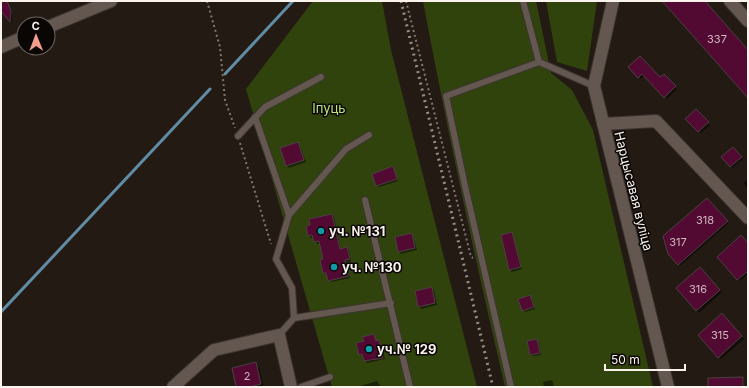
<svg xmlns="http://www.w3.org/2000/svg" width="749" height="388" font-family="Inter,sans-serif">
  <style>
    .green { fill: #31430d }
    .shadow { fill: #0007 }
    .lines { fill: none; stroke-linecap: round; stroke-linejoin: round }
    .stream { stroke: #608ca5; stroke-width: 3 }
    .building { fill: #530a32; stroke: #4c3f44 }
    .service-casing { stroke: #3c3431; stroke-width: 8 }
    .minor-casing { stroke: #3c3431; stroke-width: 14 }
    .path { stroke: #807772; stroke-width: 2; stroke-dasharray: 2 3; stroke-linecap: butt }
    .service { stroke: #635750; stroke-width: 6 }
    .minor { stroke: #635750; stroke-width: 12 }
    .rail { stroke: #958d87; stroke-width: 3; stroke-dasharray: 2 4; stroke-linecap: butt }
    .culture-dot { fill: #0f9aa8; stroke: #0a0604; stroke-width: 1.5 }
    .labels { text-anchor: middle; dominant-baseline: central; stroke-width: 3; stroke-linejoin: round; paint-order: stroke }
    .number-label { font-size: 11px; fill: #d0b8be }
    .park-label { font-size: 13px; fill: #bce47b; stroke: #0a0604 }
    .street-label { font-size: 13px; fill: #f9f2ed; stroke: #0a0604 }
    .poi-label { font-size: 13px; font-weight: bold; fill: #f9f2ed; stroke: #0a0604; text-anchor: start }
  </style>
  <rect width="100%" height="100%" fill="#241a14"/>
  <path class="green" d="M313,1H382L391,50L477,387H332L246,89Z
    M423,1H536L551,73L572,90L593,130L653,387H505C475,259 447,130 423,1Z
    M546,1H597L587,71L557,62Z"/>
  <path class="shadow" d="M5,1L8,2L12,14V23L1,10V3Z
    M630,67L660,78L664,75L677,89L667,99L644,76L641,79Z
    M696,110L710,125L701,133L687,119Z
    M298,144L300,146L306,162L289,168L287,166Z
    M732,148L743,159L732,168L722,157Z
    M392,168L394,170L398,181L379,187L377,185Z
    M748,179V188L743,183Z
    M707,199L729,223L680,266L669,254Z
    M332,215L334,217L341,250L347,248L349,250L351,261L347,262L350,278L331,282L329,280L328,275H326L324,273V260L320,243L317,244L314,237L311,238L309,236L307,227Z
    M511,233L513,235L522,269L512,272L510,270Z
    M411,234L413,236L417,250L401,254L399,252L396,238Z
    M748,244V274L740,281L718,257Z
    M700,268L722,292L699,313L677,288Z
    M432,288L434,290L437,305L421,309L419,306Z
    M530,297L532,299L535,309L525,312L523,310Z
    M722,315L744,339L721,359L699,335Z
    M373,335L377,341H378L380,343L385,359L367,363L363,356L360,354L365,341Z
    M537,340L539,343L541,355L533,356L530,354Z
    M256,364L259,367L264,387H237Z
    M742,378L744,380V387H709Z
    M551,380L553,382L554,387H544L543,382Z
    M377,381L381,387H357Z"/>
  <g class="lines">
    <path class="stream" d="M225,74L293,1
      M1,312L210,89"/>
  </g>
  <path class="building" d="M1,1H7L11,11L10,22L1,11Z
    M662,1H705L748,50V98Z
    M640,56L660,77L664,74L676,86L664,98L642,74L638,78L628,67Z
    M696,109L709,122L698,132L685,119Z
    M298,142L304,160L286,166L280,148Z
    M733,147L742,157L730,167L721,157Z
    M393,166L397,179L376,186L372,174Z
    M707,198L728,221L678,265L668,254L663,236Z
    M332,214L340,249L347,247L350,259L345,260L349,276L328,281L326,273H323L320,260L323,259L319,241L314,242L312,235L308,236L306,226L310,225L309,219Z
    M512,232L521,267L509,270L501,235Z
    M412,233L415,248L398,252L395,237Z
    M741,235L748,243V271L737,280L717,257Z
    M700,267L720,290L696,311L676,288Z
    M432,287L435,303L418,307L415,291Z
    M530,295L534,307L522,311L518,299Z
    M722,313L742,336L718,358L698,335Z
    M374,334L376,341L379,340L383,358L364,361L362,354L359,355L356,343L364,341L362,337Z
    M537,339L540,353L530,355L527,341Z
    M256,362L261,384L250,387H236L232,368Z
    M743,377V387H708V378Z"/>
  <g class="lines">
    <defs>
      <path id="service" d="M523,1L539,62L594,86
        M255,117L289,215
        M238,136L265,107L321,77
        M365,200L410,387
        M294,318L391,303
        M279,335L294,318L292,288L276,259L289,215L346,149L369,135
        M301,387L330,377
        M511,387L465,186L446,96L539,62"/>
      <path id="minor" d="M613,1L594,86L668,387
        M730,1L748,21
        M48,27L111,1
        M1,47L24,37
        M603,124L656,121L748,218
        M173,387L214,350L279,335L291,387"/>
    </defs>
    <use href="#service" class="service-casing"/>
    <use href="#minor" class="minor-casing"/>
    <path class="path" d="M207,1L220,47L225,100L235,128
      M406,1L471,257L473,258
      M240,143L271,244"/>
    <use href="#service" class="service"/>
    <use href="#minor" class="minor"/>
    <path class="rail" d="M401,1L493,387"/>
  </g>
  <g class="culture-dot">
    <circle cx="321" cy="231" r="4"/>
    <circle cx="334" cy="267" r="4"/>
    <circle cx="369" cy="349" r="4"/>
  </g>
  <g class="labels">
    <g class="number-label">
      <text x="717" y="39">337</text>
      <text x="705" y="220">318</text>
      <text x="678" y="242">317</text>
      <text x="698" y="289">316</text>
      <text x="720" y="335">315</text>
      <text x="247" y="376">2</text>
    </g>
    <g class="park-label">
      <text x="329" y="108">Іпуць</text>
    </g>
    <g class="street-label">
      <text transform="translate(634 191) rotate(76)">Нарцысавая вуліца</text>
    </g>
    <g class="poi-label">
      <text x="329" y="231">уч. №131</text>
      <text x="342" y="267">уч. №130</text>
      <text x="377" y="349">уч.№ 129</text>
    </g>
  </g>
  <rect width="749" height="388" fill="none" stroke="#f9f2ed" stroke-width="4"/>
  <g transform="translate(36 36) rotate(359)"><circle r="19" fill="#0a0604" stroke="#6a6461"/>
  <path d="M0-3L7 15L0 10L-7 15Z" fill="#f49d8b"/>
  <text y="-6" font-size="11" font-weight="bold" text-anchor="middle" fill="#f9f2ed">С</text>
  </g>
  <path d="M605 364v6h80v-6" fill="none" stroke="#f9f2ed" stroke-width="2"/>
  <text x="611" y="364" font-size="12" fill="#f9f2ed" stroke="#0a0604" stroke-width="3" paint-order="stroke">50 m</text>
</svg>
